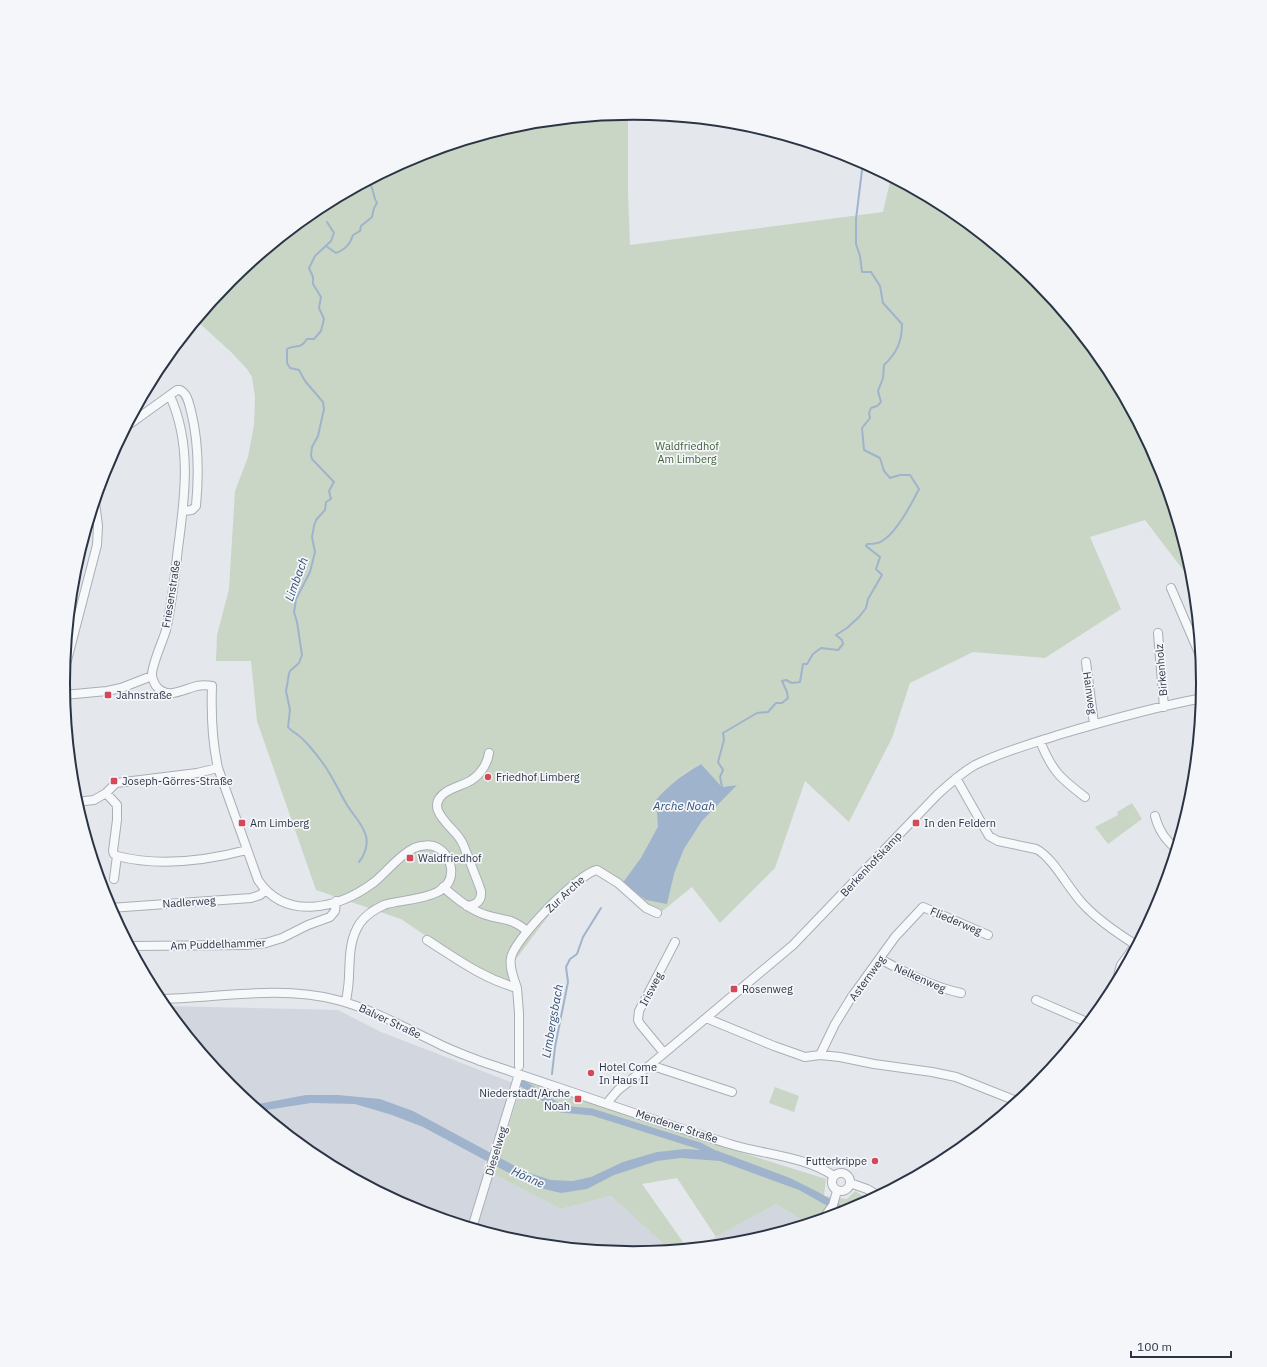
<svg xmlns="http://www.w3.org/2000/svg" width="1267" height="1367" font-family="'IBM Plex Sans',sans-serif">
  <style>
    .built { fill: #d2d6de }
    .green { fill: #c9d6c5; fill-rule: evenodd }
    .water { fill: #9fb4cc }
    .lines { fill: none; stroke-linecap: round; stroke-linejoin: round }
    .stream { stroke: #9fb4cc; stroke-width: 2 }
    .canal { stroke: #9fb4cc; stroke-width: 7 }
    .minor-casing { stroke: #a9aeb7; stroke-width: 10 }
    .minor { stroke: #f7f8fa; stroke-width: 8 }
    .poi-dot { fill: #d1495b; stroke: #f4f6f9; stroke-width: 1.5 }
    .labels { text-anchor: middle; dominant-baseline: central; stroke-width: 3.5; stroke-linejoin: round; paint-order: stroke }
    .park-label { font-size: 11px; fill: #3f6138; stroke: #f4f6f9 }
    .street-label { font-size: 11px; fill: #2b3445; stroke: #f4f6f9 }
    .poi-label { font-size: 11px; fill: #2b3445; stroke: #f4f6f9; text-anchor: start }
    .water-label { font-size: 12px; font-style: italic; fill: #34527a; stroke: #f4f6f9 }
    .rim { fill: none; stroke: #2b3445; stroke-width: 2 }
  </style>
  <rect width="100%" height="100%" fill="#e4e7ec"/>
  <path class="built" d="M164,1006L338,1010L381,1032L513,1083L483,1169L561,1209L611,1196L670,1250L633,1254L522,1243L415,1210L316,1158L230,1087Z
    M776,1204L808,1224L745,1243L696,1248Z"/>
  <path class="green" d="M628,114V194L630,245L883,212L891,177L951,209L1037,280L1108,367L1161,465L1193,572L1187,575L1145,520L1090,537L1121,609L1045,658L973,652L910,683L892,738L849,822L805,781L775,868L720,923L692,887L660,913L596,867L558,903L513,963L511,983L489,975L450,952L401,919L316,890L257,721L251,661H216L217,635L229,589L235,491L248,457L254,425L255,397L252,377L247,369L231,352L197,321L230,280L317,209L415,156L522,124ZM700,764L722,787L736,785L702,821L684,849L674,874L623,884L642,858L658,827L682,775Z
    M1132,803L1142,819L1108,844L1095,827L1118,815L1117,812Z
    M527,1081L635,1119L826,1179L824,1196L847,1199L855,1191L871,1201L852,1211L808,1224L776,1204L716,1237L677,1178L642,1184L688,1249L670,1250L611,1196L561,1209L493,1174L521,1087Z
    M775,1087L799,1096L794,1112L769,1103Z"/>
  <path class="water" d="M701,764L722,787L737,785L702,821L684,849L674,874L667,904L646,900L623,884L642,858L658,827L656,800C669,785 683,774 701,764Z
    M306,1095H338L380,1099L413,1111L526,1172L551,1180L573,1181L591,1177L623,1162L657,1152L685,1149L718,1151L790,1178L818,1192L851,1211L842,1214L799,1190L720,1161L681,1158L657,1161L614,1175L587,1189L561,1193L540,1188L511,1174L423,1127L392,1115L355,1104L311,1103L260,1111L252,1105Z"/>
  <g class="lines">
    <path class="stream" d="M321,207L322,208
      M327,222L334,233L331,241L315,256L309,268L313,277V284L321,297L319,308L324,319L321,331L314,339H307C300,350 296,344 287,349V363L290,368L299,370L305,381L323,402L324,409L318,436L312,447L311,455L312,459L334,482L329,491L331,499L326,502L325,510L316,520L314,526L312,537L315,552L310,572L296,599L294,612L297,622L302,655L299,663L290,671L289,674L286,691L290,710L288,727C291,731 294,732 298,735C305,740 317,755 322,762C332,775 338,790 347,805C353,815 363,824 366,836C368,845 365,855 359,862
      M326,246L336,253C346,249 350,244 353,235L360,231L361,226L372,217L374,208L377,203C373,197 374,191 371,186
      M720,788L722,787L720,777L723,770L718,762L724,740L723,733L757,713L768,712L776,703H782L788,698L787,692L782,681L786,680L792,683L800,682L803,664H807L813,654L821,648L838,650L843,644L842,640L836,635L847,628L859,617L866,608L868,599L882,575L876,569L880,557L866,546L867,544C872,544 878,544 882,541C896,533 912,503 919,489L910,475H900L890,478L884,471L880,458L864,450L862,428L870,418L869,413L871,408L877,406L881,402L878,391L883,378L884,365C897,353 902,341 902,324L883,303L880,286L871,272H862L860,256L856,244V219L863,162
      M623,884L642,858L659,827
      M552,1074L555,1047L568,982L566,967L570,959L577,954L583,937L601,908"/>
    <path class="canal" d="M522,1083L561,1109L592,1112L700,1146L717,1155"/>
    <defs>
      <path id="minor" d="M170,396C192,444 185,497 178,548C175,576 172,603 166,630C163,641 151,666 152,676C153,680 155,685 157,687C168,700 184,689 197,686C202,685 207,685 212,686C211,714 212,741 218,768L258,880C286,922 339,908 373,883C387,872 398,856 414,848C421,845 431,844 438,848C445,852 450,860 451,868C455,901 404,898 384,905C375,909 366,915 360,923C349,940 350,957 349,975C349,985 347,994 346,1002
        M127,426L177,390H180C188,394 189,404 191,411C199,443 199,474 196,506L192,510L183,511
        M1171,588L1202,660
        M1158,633L1164,707
        M1086,662L1094,724
        M65,668L97,545L98,526L95,502
        M64,695L107,691L121,688L152,676
        M1040,741C1052,771 1060,778 1085,797
        M956,778L989,836L998,841L1036,849C1053,857 1069,890 1084,905C1099,921 1117,933 1136,945
        M106,793L117,805V820L113,851L114,854L117,856C160,867 205,861 247,850
        M76,802L94,800L106,793L116,783L197,773L218,768
        M1155,816C1159,831 1165,839 1176,849
        M114,879L117,856
        M443,887C456,898 470,910 486,915C505,921 510,917 527,931
        M467,906C476,905 482,901 481,891C477,879 472,868 468,856C465,851 464,844 460,839C453,827 422,808 446,792C452,788 459,786 466,783C478,778 487,766 489,753
        M110,908L251,898L260,895L265,891
        M427,940C457,959 482,978 517,988L519,1013V1066
        M130,946L246,945L266,943L282,938L308,925L330,917L335,911L336,901
        M880,959C906,973 933,987 961,993
        M1115,986L1121,965L1141,938
        M517,988C514,979 509,967 511,958C514,939 579,873 597,870L618,883L646,908L657,913
        M158,999C218,998 279,985 337,1000C372,1009 403,1027 435,1042C450,1050 465,1055 480,1061C564,1089 648,1119 733,1145C766,1155 804,1156 834,1176
        M1036,1000L1089,1023
        M706,1018L774,1046L805,1057L820,1055L840,1057L874,1064L932,1072L956,1077L1019,1102
        M664,1053L640,1024L638,1020L639,1011L675,942
        M820,1055L835,1024L851,998L895,937L923,907L988,935
        M650,1065L732,1092
        M607,1103L618,1090L650,1065L793,945L937,795C949,784 961,773 975,765C1001,752 1031,744 1058,735C1105,721 1154,707 1203,698
        M832 1182a9 9 0 1 1 18 0a9 9 0 1 1-18 0Z
        M850,1183L867,1189L879,1196
        M823,1219L833,1205L837,1191
        M472,1228L519,1074"/>
    </defs>
    <use href="#minor" class="minor-casing"/>
    <use href="#minor" class="minor"/>
  </g>
  <g class="poi-dot">
    <rect x="104" y="691" width="8" height="8" rx="2"/>
    <circle cx="488" cy="777" r="4"/>
    <rect x="110" y="777" width="8" height="8" rx="2"/>
    <rect x="238" y="819" width="8" height="8" rx="2"/>
    <rect x="912" y="819" width="8" height="8" rx="2"/>
    <rect x="406" y="854" width="8" height="8" rx="2"/>
    <rect x="730" y="985" width="8" height="8" rx="2"/>
    <circle cx="591" cy="1073" r="4"/>
    <rect x="574" y="1095" width="8" height="8" rx="2"/>
    <circle cx="875" cy="1161" r="4"/>
  </g>
  <g class="labels">
    <g class="park-label">
      <text x="687" y="446">Waldfriedhof<tspan x="687" dy="13">Am Limberg</tspan></text>
    </g>
    <g class="street-label">
      <text transform="translate(171 594) rotate(-81)">Friesenstraße</text>
      <text transform="translate(1161 670) rotate(-95)">Birkenholz</text>
      <text transform="translate(1090 693) rotate(82)">Hainweg</text>
      <text transform="translate(871 864) rotate(-47)">Berkenhofskamp</text>
      <text transform="translate(565 894) rotate(-43)">Zur Arche</text>
      <text transform="translate(189 902) rotate(-4)">Nadlerweg</text>
      <text transform="translate(956 921) rotate(23)">Fliederweg</text>
      <text transform="translate(218 944) rotate(-2)">Am Puddelhammer</text>
      <text transform="translate(867 978) rotate(-54)">Asternweg</text>
      <text transform="translate(920 978) rotate(24)">Nelkenweg</text>
      <text transform="translate(651 989) rotate(-62)">Irisweg</text>
      <text transform="translate(390 1021) rotate(25)">Balver Straße</text>
      <text transform="translate(677 1126) rotate(18)">Mendener Straße</text>
      <text transform="translate(496 1151) rotate(-73)">Dieselweg</text>
    </g>
    <g class="poi-label">
      <text x="116" y="695">Jahnstraße</text>
      <text x="496" y="777">Friedhof Limberg</text>
      <text x="122" y="781">Joseph-Görres-Straße</text>
      <text x="250" y="823">Am Limberg</text>
      <text x="924" y="823">In den Feldern</text>
      <text x="418" y="858">Waldfriedhof</text>
      <text x="742" y="989">Rosenweg</text>
      <text x="599" y="1067">Hotel Come<tspan x="599" dy="13">In Haus II</tspan></text>
      <text x="570" y="1093" text-anchor="end">Niederstadt/Arche<tspan x="570" dy="13">Noah</tspan></text>
      <text x="867" y="1161" text-anchor="end">Futterkrippe</text>
    </g>
    <g class="water-label">
      <text transform="translate(296 579) rotate(-70)">Limbach</text>
      <text x="684" y="805">Arche Noah</text>
      <text transform="translate(552 1021) rotate(-80)">Limbergsbach</text>
      <text transform="translate(528 1177) rotate(24)">Hönne</text>
    </g>
  </g>
  <path d="M0 0H1267V1367H0ZM70 683a563 563 0 1 1 1126 0a563 563 0 1 1-1126 0Z" fill="#f4f6f9" fill-rule="evenodd"/>
  <path class="rim" d="M70 683a563 563 0 1 1 1126 0a563 563 0 1 1-1126 0Z"/>
  <path d="M1131 1351v6h100v-6" fill="none" stroke="#2b3445" stroke-width="2"/>
  <text x="1137" y="1351" font-size="12" fill="#2b3445" stroke="#f4f6f9" stroke-width="3" paint-order="stroke">100 m</text>
</svg>
